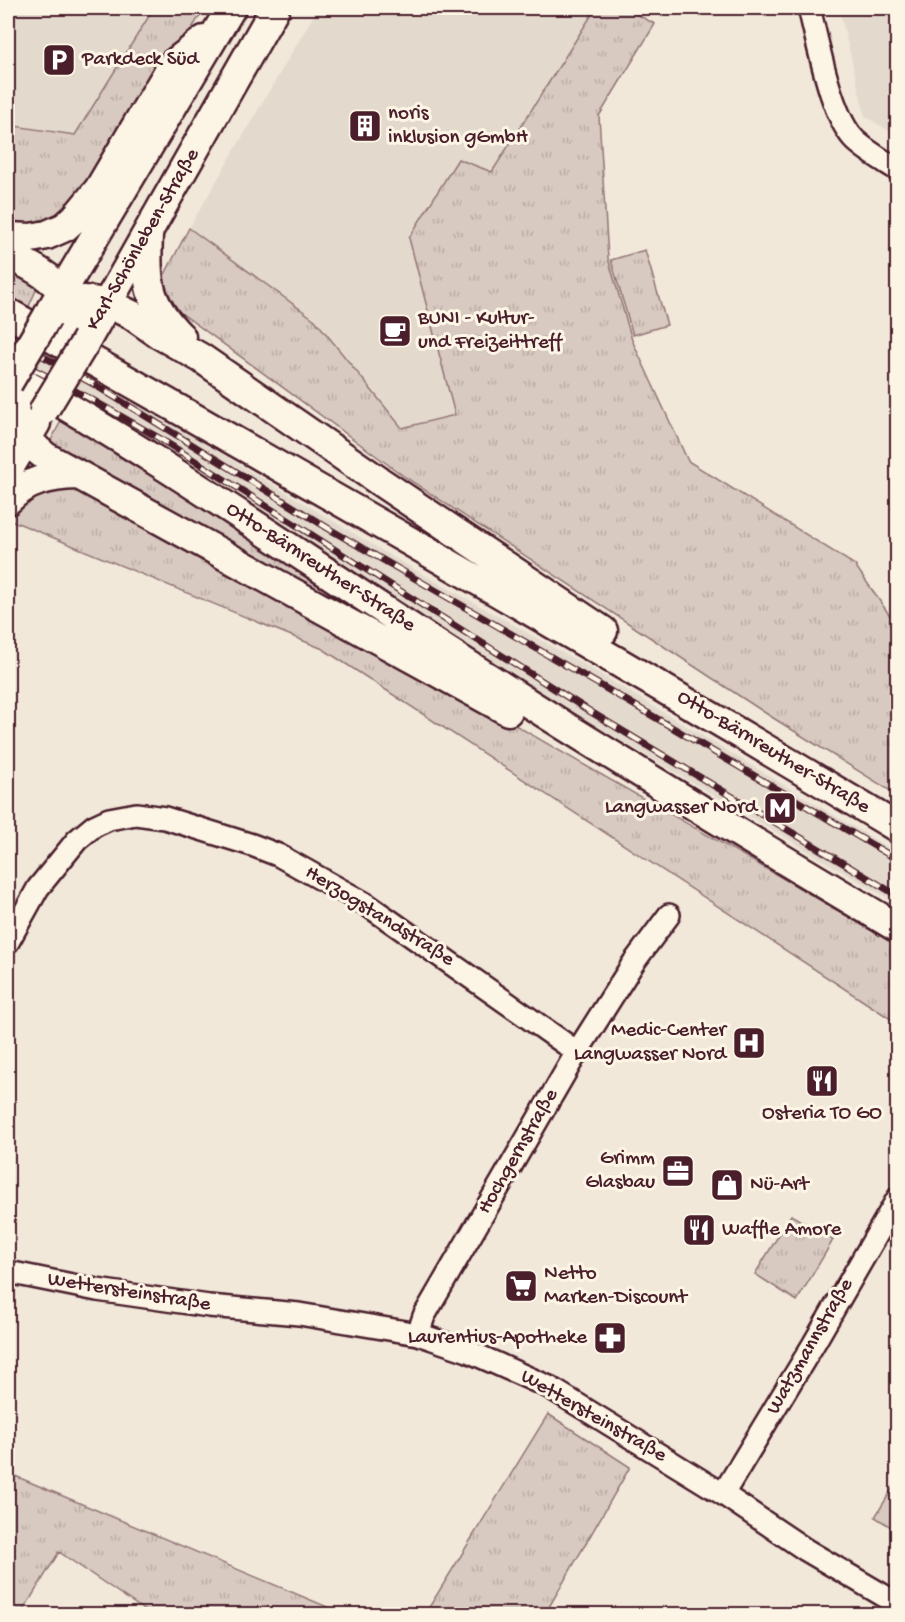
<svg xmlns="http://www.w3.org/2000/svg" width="905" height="1622" font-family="'Gochi Hand',sans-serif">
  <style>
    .built { fill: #e4d9cd }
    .grass { fill: url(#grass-tufts); stroke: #917476; stroke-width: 1.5 }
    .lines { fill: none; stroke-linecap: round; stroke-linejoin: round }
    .minor-casing { stroke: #4a1f2b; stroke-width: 26 }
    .secondary-casing { stroke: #4a1f2b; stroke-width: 33 }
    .minor { stroke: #fcf5e5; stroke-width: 21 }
    .secondary { stroke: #fcf5e5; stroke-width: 28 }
    .rail-casing { stroke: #4a1f2b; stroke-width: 7 }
    .rail { stroke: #fcf5e5; stroke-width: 4.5; stroke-dasharray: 14; stroke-linecap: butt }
    .secondary-bridge-casing { stroke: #4a1f2b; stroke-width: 33; stroke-linecap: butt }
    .secondary-bridge { stroke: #fcf5e5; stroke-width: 28 }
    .labels { text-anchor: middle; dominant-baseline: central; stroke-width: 6; stroke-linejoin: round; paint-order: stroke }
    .poi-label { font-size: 21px; fill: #4a1f2b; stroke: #fcf5e5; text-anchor: start }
    .street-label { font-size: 21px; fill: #4a1f2b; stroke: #fcf5e5 }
  </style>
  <defs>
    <pattern id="grass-tufts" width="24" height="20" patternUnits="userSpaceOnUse" patternTransform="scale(1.5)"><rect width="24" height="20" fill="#d8cac0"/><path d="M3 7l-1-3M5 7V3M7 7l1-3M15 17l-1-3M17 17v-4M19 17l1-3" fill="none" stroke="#bbada5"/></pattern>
  </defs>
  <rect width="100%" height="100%" fill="#f1e8da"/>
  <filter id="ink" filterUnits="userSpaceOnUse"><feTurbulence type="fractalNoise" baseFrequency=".0167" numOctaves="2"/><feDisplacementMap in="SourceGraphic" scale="12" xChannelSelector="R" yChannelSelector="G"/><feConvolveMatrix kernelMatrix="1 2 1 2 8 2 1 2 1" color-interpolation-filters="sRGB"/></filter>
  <g filter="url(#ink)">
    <path class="built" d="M8,8H154L75,135L8,125Z
      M318,8H596L492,173L409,238L455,415L402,428L315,320L189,228Z
      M839,8H897V136L865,116Z
      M8,330L90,374L398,560L585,665L897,853V904L556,702L171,457L8,363Z"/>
    <path class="grass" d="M154,8H205L116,146L56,225L8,231V125L75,135Z
      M596,8H625L655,24L599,116L608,258L632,340L688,461L855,565L897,626V795L770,716L405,477L177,310L162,280L189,228L315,320L402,428L455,415L409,238L458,159L492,172Z
      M645,250L667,325L633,335L611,260Z
      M8,262L39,283L27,311L8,301Z
      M64,415L500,699L495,713C628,792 765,865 897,946V1023L323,649L8,519V516L36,492L79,490L46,450Z
      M791,1215L833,1240L797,1301L755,1274Z
      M548,1414L630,1467L545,1614H425Z
      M8,1473L344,1614H150L59,1552L21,1614H8Z
      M897,1481V1531L875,1517Z"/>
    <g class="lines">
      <defs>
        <path id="minor" d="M809,8C818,42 831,118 856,141C868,152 884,161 898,170
          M8,942L38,888L77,840L94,826L109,819L136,814L165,818L252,845L278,855L366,904L577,1052
          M8,1272L97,1290L209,1306L299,1314L418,1334L468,1351L549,1387L723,1494L806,1550L898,1604
          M418,1334L424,1316L577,1052L634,962L669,915
          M723,1494L813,1345L898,1198"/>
        <path id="secondary" d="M148,235C146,282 147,303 181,337
          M8,237L31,238L47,235L65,227L75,218L99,189L173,64L204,40
          M8,255C41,270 76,289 73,331
          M51,309L68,302L85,300L107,303L132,315L159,334L201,358L379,481L603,631
          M8,313C307,481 604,651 898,828
          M48,315L231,8
          M87,339L275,8
          M8,373C148,450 279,542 413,629C572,733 735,831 898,928
          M17,396C7,420 28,443 46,457L508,711
          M8,470L36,423
          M8,500C28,480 50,476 77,475"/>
      </defs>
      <use href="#minor" class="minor-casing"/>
      <use href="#secondary" class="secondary-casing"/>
      <use href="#minor" class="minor"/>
      <use href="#secondary" class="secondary"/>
      <defs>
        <path id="rail" d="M8,337L95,385L331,530L605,688L898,860
          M8,356L89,398L159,438L591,712L898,896"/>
      </defs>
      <use href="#rail" class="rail-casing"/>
      <use href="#rail" class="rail"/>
      <defs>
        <path id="secondary-bridge" d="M8,383L47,317
          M44,410L87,339"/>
      </defs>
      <use href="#secondary-bridge" class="secondary-bridge-casing"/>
      <use href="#secondary-bridge" class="secondary-bridge"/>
    </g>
  </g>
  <defs>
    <symbol id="parking-square" viewBox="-11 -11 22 22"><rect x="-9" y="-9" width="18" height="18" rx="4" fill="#4a1f2b" stroke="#fcf5e5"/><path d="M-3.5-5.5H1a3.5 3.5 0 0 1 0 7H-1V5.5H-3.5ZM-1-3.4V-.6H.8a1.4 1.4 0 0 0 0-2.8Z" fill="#fff"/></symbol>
    <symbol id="building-square" viewBox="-11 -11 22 22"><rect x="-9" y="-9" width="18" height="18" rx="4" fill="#4a1f2b" stroke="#fcf5e5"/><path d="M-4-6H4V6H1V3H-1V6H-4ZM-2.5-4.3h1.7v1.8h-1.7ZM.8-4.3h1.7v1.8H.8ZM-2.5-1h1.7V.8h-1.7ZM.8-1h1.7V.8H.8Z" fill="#fff"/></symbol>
    <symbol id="cafe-square" viewBox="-11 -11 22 22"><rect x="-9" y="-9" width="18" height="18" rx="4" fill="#4a1f2b" stroke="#fcf5e5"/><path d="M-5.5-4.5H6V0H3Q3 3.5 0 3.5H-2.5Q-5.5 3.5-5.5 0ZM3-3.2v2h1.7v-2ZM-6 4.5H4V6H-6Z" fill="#fff"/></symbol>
    <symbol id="metro-square" viewBox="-11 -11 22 22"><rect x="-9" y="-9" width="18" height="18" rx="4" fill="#4a1f2b" stroke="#fcf5e5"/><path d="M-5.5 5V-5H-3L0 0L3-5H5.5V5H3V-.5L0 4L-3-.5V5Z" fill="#fff"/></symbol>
    <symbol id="hospital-square" viewBox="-11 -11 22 22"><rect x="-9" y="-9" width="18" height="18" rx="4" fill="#4a1f2b" stroke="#fcf5e5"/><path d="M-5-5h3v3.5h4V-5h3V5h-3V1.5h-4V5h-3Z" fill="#fff"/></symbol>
    <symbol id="restaurant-square" viewBox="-11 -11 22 22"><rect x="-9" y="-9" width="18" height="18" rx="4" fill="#4a1f2b" stroke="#fcf5e5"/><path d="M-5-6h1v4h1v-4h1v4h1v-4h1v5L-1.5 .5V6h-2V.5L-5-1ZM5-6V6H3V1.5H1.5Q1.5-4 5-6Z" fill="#fff"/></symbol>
    <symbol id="office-square" viewBox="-11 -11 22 22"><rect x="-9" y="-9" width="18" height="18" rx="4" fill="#4a1f2b" stroke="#fcf5e5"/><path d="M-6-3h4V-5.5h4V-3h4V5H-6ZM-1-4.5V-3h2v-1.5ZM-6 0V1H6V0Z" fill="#fff"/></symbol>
    <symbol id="shop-square" viewBox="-11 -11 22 22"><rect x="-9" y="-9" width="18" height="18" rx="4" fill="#4a1f2b" stroke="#fcf5e5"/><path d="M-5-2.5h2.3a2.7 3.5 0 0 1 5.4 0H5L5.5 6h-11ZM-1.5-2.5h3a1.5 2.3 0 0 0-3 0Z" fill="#fff"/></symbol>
    <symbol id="supermarket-square" viewBox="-11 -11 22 22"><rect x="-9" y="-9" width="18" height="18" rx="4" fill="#4a1f2b" stroke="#fcf5e5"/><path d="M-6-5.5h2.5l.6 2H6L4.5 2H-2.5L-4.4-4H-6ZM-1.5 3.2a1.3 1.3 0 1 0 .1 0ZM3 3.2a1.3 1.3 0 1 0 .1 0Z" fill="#fff"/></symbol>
    <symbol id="pharmacy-square" viewBox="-11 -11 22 22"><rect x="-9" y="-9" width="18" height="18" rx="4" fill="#4a1f2b" stroke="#fcf5e5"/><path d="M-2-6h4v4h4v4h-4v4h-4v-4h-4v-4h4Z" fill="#fff"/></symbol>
  </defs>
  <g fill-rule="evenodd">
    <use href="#parking-square" x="40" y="41" width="38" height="38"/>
    <use href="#building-square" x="346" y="107" width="38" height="38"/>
    <use href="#cafe-square" x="376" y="312" width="38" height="38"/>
    <use href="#metro-square" x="761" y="789" width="38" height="38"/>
    <use href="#hospital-square" x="730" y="1024" width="38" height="38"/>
    <use href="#restaurant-square" x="803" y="1062" width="38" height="38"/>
    <use href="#office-square" x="659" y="1152" width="38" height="38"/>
    <use href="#shop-square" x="708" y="1166" width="38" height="38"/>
    <use href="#restaurant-square" x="680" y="1211" width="38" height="38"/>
    <use href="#supermarket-square" x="502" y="1267" width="38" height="38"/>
    <use href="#pharmacy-square" x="591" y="1319" width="38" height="38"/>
  </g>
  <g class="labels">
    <g class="poi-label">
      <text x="82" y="60">Parkdeck Süd</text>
      <text x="388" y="114">noris<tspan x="388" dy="24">inklusion gGmbH</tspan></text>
      <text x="418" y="319">BUNI - Kultur-<tspan x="418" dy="24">und Freizeittreff</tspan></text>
      <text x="757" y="808" text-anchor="end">Langwasser Nord</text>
      <text x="726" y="1031" text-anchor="end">Medic-Center<tspan x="726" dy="24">Langwasser Nord</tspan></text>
      <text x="822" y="1114" text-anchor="middle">Osteria TO GO</text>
      <text x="655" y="1159" text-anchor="end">Grimm<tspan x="655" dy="24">Glasbau</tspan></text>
      <text x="750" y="1185">Nü-Art</text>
      <text x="722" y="1230">Waffle Amore</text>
      <text x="544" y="1274">Netto<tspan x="544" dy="24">Marken-Discount</tspan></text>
      <text x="587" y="1338" text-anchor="end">Laurentius-Apotheke</text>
    </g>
    <g class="street-label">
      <text transform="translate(144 240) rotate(-60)">Karl-Schönleben-Straße</text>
      <text transform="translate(320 568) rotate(33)">Otto-Bärnreuther-Straße</text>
      <text transform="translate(773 753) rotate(31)">Otto-Bärnreuther-Straße</text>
      <text transform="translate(379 917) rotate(32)">Herzogstandstraße</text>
      <text transform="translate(519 1152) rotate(-60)">Hochgernstraße</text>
      <text transform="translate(129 1293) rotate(9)">Wettersteinstraße</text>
      <text transform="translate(811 1347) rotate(-60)">Watzmannstraße</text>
      <text transform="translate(593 1417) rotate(30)">Wettersteinstraße</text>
    </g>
  </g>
  <rect width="905" height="1622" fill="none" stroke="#fcf5e5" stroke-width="30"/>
  <rect x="15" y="15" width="875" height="1592" fill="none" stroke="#4a1f2b" stroke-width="2" filter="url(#ink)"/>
</svg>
